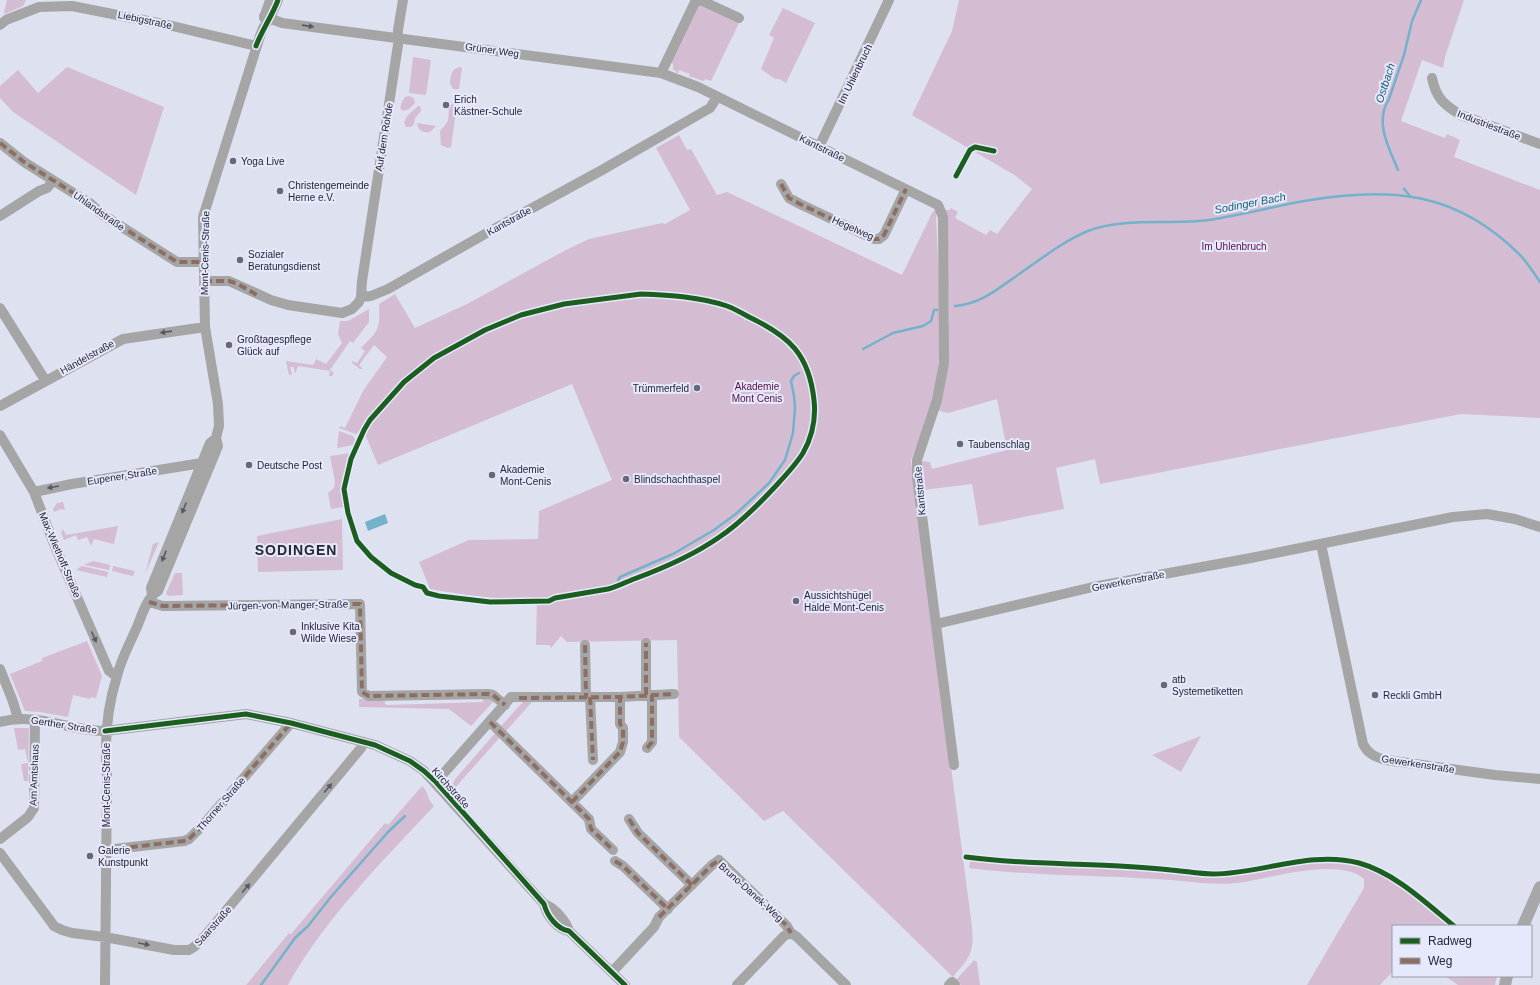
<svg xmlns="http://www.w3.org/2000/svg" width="1540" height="985" font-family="Helvetica,sans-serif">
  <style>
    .green { fill: #d4bdd3 }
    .water { fill: #73b2ca }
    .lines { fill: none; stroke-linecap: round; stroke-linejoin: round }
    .stream { stroke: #73b2ca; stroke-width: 2.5 }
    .minor { stroke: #a4a5a4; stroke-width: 10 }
    .major { stroke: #a7a7a9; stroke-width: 12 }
    .quiet { stroke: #8d6e63; stroke-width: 4; stroke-dasharray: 8 4; stroke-linecap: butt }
    .cycleway-casing { stroke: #e6e9fc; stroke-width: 8 }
    .cycleway { stroke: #1b5e20; stroke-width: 5 }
    .oneway { fill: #585963 }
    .poi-dot { fill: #666778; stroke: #e6e9fc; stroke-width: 1.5 }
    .labels { text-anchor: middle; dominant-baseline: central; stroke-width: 4; stroke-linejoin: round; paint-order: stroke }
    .street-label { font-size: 10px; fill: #252637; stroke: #e6e9fc }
    .poi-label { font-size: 10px; fill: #252637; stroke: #e6e9fc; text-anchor: start }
    .park-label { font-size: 10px; fill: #570c45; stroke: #e6e9fc }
    .water-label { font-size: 11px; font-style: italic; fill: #175f72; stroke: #e6e9fc }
    .district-label { font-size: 14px; font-weight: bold; letter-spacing: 1px; fill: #252637; stroke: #e6e9fc }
  </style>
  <rect width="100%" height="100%" fill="#dee1f0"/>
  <path class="green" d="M7,0H26L23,6L5,14L4,12Z
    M959,0H1464L1445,57L1443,68L1422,60L1401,121L1445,138L1447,134L1460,140L1454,157L1540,190V418L1461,414L1100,484L1095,459L1056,468L1064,509L979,526L972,484L923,490L921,461L930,462L932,469L1007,450L997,399L948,413L936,410L949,322L946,210H950L951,208L958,212L955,218L986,235L990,230L997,234L1032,189L1016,176L912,115L952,31Z
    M698,5L739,23L711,81L705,79L704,81C699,80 695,77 689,77L690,74L679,70L678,73H676V71L673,70V64L669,62Z
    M783,8L815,23L786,83L779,79H775L761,69L774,38L769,35Z
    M413,57L431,60L426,95L409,93Z
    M67,67L164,107L136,195L13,112L0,98V86L18,70L38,93Z
    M460,67L462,68L459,89H453L450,83C451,75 451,69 460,67Z
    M409,96L414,98L415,103L409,109L403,111L400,108L402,102L405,97Z
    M455,102L457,104L451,147L448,148L441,145L440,131C442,128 447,124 448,120C450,112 446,106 455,102Z
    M418,106H420L421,111L415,118L414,124L411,127H406L404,122L407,116Z
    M417,123L436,126L430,132C423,133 418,131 417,123Z
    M679,135L687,150L691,149L717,195L727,192L902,275L933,211L936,212L941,337L935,399L911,460L972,927C974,954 970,957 953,977L783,811L764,821L679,737L677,640L567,642L561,636L551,648L550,645H536L537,598C502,601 465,595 430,589L419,562L469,540L538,539L539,511L612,480L572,384L378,465L362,427L360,431L356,434L339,428L340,426L345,428L363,391L387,357L374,345L359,365L363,369H360L352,363V361L357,363L365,351L361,348C379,330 380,330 379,304L395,294L415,328L467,304L564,251L589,239L662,223L665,224L690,210L656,148Z
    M369,309V322L353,343L350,341L330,370L334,373L332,376H329L330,371L298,366L295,374L294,367H290L292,374L289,375L286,361L313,365L316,359L326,364L342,343L338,334L340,321H348Z
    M339,431L353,436L355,440L354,445L337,448Z
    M351,453C344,470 342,488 344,507L331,509L328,493L334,488L335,482L330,456Z
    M63,502L65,510L61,509L54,512L53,509L57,503Z
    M342,519L343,570L258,572L257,536Z
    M118,526L114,544L94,539L91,546L87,537L78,540L76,535L64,540L61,533L63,529L66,535Z
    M159,542L145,574L153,544Z
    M93,561L110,565L109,570L84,565Z
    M82,566L108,572L107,577L76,570Z
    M113,566L135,571L133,576L112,571Z
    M175,573H182L183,595L168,596L166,593Z
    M87,641L102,676L96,698L91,697L90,699L73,695L68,717L40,712L25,711L10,674L42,661V658Z
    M483,696L494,701L471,726L449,709L359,707V699H385V704L387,705L483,702Z
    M523,702H532L506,731L501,726Z
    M14,728H29L28,781H24L21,764L28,763L25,749L18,750Z
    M496,732L501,736L454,789L453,783L456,778Z
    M1201,736L1181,772L1152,755Z
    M422,786C429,793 427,799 434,806C382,862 325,918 288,985H246L289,933L291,934L385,823L388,825Z
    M1328,856C1342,858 1357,860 1370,865C1404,878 1431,904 1459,926H1393V971L1380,985H1307L1364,888V879C1340,857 1273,877 1245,882C1214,887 1185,880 1154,879C1093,875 1030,876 969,868L971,857H977L1176,868L1222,872L1243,870L1294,859Z
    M974,960L977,962L980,985H961L956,980Z
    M1445,976H1497L1495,985H1458Z"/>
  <path class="water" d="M385,514L388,523L368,531L365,522Z"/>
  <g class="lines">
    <path class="stream" d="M1398,170C1389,148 1374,122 1389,99L1404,55L1412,21L1421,0
      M1404,189L1411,197
      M955,306C978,304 994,292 1012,279C1036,263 1061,242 1088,231C1123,217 1172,225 1209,220C1241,215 1272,207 1304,201C1390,186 1457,191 1521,256C1528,264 1534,273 1540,282
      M863,349L893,333L923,326L931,321L934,310H937
      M618,580L620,577L673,554L714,530L737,513L769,483L785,460L793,433L795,408L794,396L791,381L794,376L799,373
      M261,985L295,938L308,926L330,898L388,832L405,816"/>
    <path class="minor" d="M700,0L739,18
      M264,16L282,23L661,73L698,87L938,205L943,217L944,363L937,400L917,460V477L954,765
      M264,18L270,0
      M0,25L6,20L39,7L72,6L168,25L256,46
      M661,73L696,0
      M1432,78C1436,98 1444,105 1461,115L1540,144
      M0,143L24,162L91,204L100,213L177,262H204
      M819,147L889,0
      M781,184L789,198L800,204L874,239H879L884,235L906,189
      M0,216L39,191L47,188L53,181
      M204,281H229L271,300L288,305L342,313L352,309L359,302L361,297L362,281L398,45V30L403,0
      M361,297L371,296L388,289L492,230L602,170L710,108L717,97
      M0,308L45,380
      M0,406L123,339L205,327
      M0,435L34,492L54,544L109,671L116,676
      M34,492L72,484L202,463L210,466
      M1321,544L1363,744C1368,754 1375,757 1386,760L1495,775L1540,779
      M152,594L151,588L210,443L216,438
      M149,602L163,606L360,604L362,692L369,696L488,694L493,695L505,705
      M936,624L1093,587L1251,558L1453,517L1487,514L1515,519L1540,527
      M585,645L586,697
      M0,669L12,699L18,718
      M646,695V643
      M590,697L593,760
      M0,722C37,712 69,731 105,731L246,714L291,723L375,745L410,761L424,771L544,904C547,916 557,929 569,931
      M490,722L589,819L591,829L613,850
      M647,748L652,742V695
      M436,782L511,697H620L674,694
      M572,802L620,752L623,742V728L620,724V697
      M629,819L638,833L692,885
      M0,839L28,817L34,808L35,720
      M106,850L184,841L189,839L204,824L291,723
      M0,853L49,919L54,926L62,930L72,933L105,937L174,950H189L194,947L205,936L361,748L364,742
      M615,861L623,866L668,909
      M544,904C555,908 566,921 569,931L625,985
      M612,972L654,927L659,917L712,865L719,860L786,925L791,933
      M105,985L107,776C104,742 107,708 117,676C121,659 130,643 137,627C142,615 147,597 158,591L218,446L216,438L219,426L218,404L205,327L203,217L260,36L263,28L270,18L278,0
      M737,985L784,936L791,933L797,937L846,985
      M949,985L952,982L955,985"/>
    <path class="major" d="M1523,926L1540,887
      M1505,985L1507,976"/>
    <path class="quiet" d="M0,143L24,162L91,204L100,213L177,262H204
      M781,184L789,198L800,204L874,239H879L884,235L906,189
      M204,281H229L238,284L257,295
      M149,602L163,606L360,604L362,692L369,696L488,694L493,695L505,705
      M585,645L586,697
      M646,695V643
      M590,697L593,760
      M519,698L620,697L674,694
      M490,722L589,819L591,829L613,850
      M647,748L652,742V695
      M572,802L620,752L623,742V728L620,724V697
      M629,819L638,833L692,885
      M106,850L184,841L189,839L204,824L291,723
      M615,861L623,866L668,909
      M659,917L712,865L719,860L786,925L791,933"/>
    <defs>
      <path id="cycleway" d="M256,46C262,30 272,16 278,0
        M956,176L970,150L975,147L994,151
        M641,294C670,295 700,297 727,306C735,309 742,313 749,317C789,336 809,354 814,400C816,418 812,437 803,453C795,466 783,478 772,490C756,507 738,525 718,538C692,556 664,568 634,579C626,582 617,587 608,589C591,592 573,595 555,598L549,601L490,602L439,596L427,593L423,587L415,585L391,573L371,557L357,541L348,513L344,489L351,459L364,430L370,420L404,382L434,358L485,330L521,315L564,304Z
        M105,731L246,714L291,723L375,745L410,761L424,771L436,782L544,904C547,916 557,929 569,931L625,985
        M966,857C1017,864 1068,863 1119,866C1137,867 1154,868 1171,870C1185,871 1199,874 1213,874C1261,874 1311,850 1359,863C1395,873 1426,903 1454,926"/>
    </defs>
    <use href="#cycleway" class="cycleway-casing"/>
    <use href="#cycleway" class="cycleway"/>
  </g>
  <defs><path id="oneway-solid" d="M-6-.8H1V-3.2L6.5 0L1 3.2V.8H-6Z"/></defs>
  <g class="oneway">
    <use href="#oneway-solid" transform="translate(308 26) rotate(8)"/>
    <use href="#oneway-solid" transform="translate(166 332) rotate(172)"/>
    <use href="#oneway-solid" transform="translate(53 487) rotate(170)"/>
    <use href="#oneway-solid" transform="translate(184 508) rotate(112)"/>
    <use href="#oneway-solid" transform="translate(164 556) rotate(112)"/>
    <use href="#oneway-solid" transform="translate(94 637) rotate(66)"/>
    <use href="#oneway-solid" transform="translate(328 788) rotate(-50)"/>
    <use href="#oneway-solid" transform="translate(246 888) rotate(-50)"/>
    <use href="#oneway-solid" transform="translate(144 944) rotate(10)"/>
  </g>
  <g class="poi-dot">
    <circle cx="446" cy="105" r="4"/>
    <circle cx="233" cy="161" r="4"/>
    <circle cx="280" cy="191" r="4"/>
    <circle cx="240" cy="260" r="4"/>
    <circle cx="229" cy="345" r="4"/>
    <circle cx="697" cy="388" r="4"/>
    <circle cx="960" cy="444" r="4"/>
    <circle cx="249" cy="465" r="4"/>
    <circle cx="492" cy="475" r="4"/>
    <circle cx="626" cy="479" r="4"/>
    <circle cx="796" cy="601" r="4"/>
    <circle cx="293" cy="632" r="4"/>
    <circle cx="1164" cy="685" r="4"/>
    <circle cx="1375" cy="695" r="4"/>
    <circle cx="90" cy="856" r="4"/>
  </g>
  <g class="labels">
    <g class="street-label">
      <text transform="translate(145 20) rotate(12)">Liebigstraße</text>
      <text transform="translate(492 50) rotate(8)">Grüner Weg</text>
      <text transform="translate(855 74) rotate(-64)">Im Uhlenbruch</text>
      <text transform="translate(1489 125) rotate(21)">Industriestraße</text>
      <text transform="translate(384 137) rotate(-81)">Auf dem Rohde</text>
      <text transform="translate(822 148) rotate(26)">Kantstraße</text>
      <text transform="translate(99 211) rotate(35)">Uhlandstraße</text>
      <text transform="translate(509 221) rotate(-29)">Kantstraße</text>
      <text transform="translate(853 228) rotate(24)">Hegelweg</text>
      <text transform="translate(205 253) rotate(-89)">Mont-Cenis-Straße</text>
      <text transform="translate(87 357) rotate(-29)">Händelstraße</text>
      <text transform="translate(122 476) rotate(-9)">Eupener Straße</text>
      <text transform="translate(920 491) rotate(-95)">Kantstraße</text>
      <text transform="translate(60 555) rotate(67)">Max-Wiethoff-Straße</text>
      <text transform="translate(1128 581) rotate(-11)">Gewerkenstraße</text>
      <text transform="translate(288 605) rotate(-1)">Jürgen-von-Manger-Straße</text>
      <text transform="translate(64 725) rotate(9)">Gerther Straße</text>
      <text transform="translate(1418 764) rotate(9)">Gewerkenstraße</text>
      <text transform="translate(34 775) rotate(-88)">Am Amtshaus</text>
      <text transform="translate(106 785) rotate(-90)">Mont-Cenis-Straße</text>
      <text transform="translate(451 788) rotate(48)">Kirchstraße</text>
      <text transform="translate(221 804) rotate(-49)">Thorner Straße</text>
      <text transform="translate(751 892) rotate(42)">Bruno-Danek-Weg</text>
      <text transform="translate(213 926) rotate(-48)">Saarstraße</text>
    </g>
    <g class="poi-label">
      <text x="454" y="99">Erich<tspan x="454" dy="12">Kästner-Schule</tspan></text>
      <text x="241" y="161">Yoga Live</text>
      <text x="288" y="185">Christengemeinde<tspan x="288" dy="12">Herne e.V.</tspan></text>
      <text x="248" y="254">Sozialer<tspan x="248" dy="12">Beratungsdienst</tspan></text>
      <text x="237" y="339">Großtagespflege<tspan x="237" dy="12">Glück auf</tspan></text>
      <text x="689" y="388" text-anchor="end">Trümmerfeld</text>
      <text x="968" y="444">Taubenschlag</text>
      <text x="257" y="465">Deutsche Post</text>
      <text x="500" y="469">Akademie<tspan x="500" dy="12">Mont-Cenis</tspan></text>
      <text x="634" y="479">Blindschachthaspel</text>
      <text x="804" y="595">Aussichtshügel<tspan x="804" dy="12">Halde Mont-Cenis</tspan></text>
      <text x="301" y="626">Inklusive Kita<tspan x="301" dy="12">Wilde Wiese</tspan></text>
      <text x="1172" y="679">atb<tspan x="1172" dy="12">Systemetiketten</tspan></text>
      <text x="1383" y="695">Reckli GmbH</text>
      <text x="98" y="850">Galerie<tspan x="98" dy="12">Kunstpunkt</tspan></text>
    </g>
    <g class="park-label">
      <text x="1234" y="246">Im Uhlenbruch</text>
      <text x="757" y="386">Akademie<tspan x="757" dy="12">Mont Cenis</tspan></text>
    </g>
    <g class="water-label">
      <text transform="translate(1385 83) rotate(-72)">Ostbach</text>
      <text transform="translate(1250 203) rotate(-11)">Sodinger Bach</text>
    </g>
    <g class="district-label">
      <text x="296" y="550">SODINGEN</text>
    </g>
  </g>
  <rect x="1392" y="925" width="140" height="52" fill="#e6e9fc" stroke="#999bad"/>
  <rect x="1400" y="938" width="20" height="6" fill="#1b5e20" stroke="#999bad"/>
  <text x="1428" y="945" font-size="12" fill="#252637">Radweg</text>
  <rect x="1400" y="958" width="20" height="6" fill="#8d6e63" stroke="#999bad"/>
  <text x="1428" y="965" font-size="12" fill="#252637">Weg</text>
</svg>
